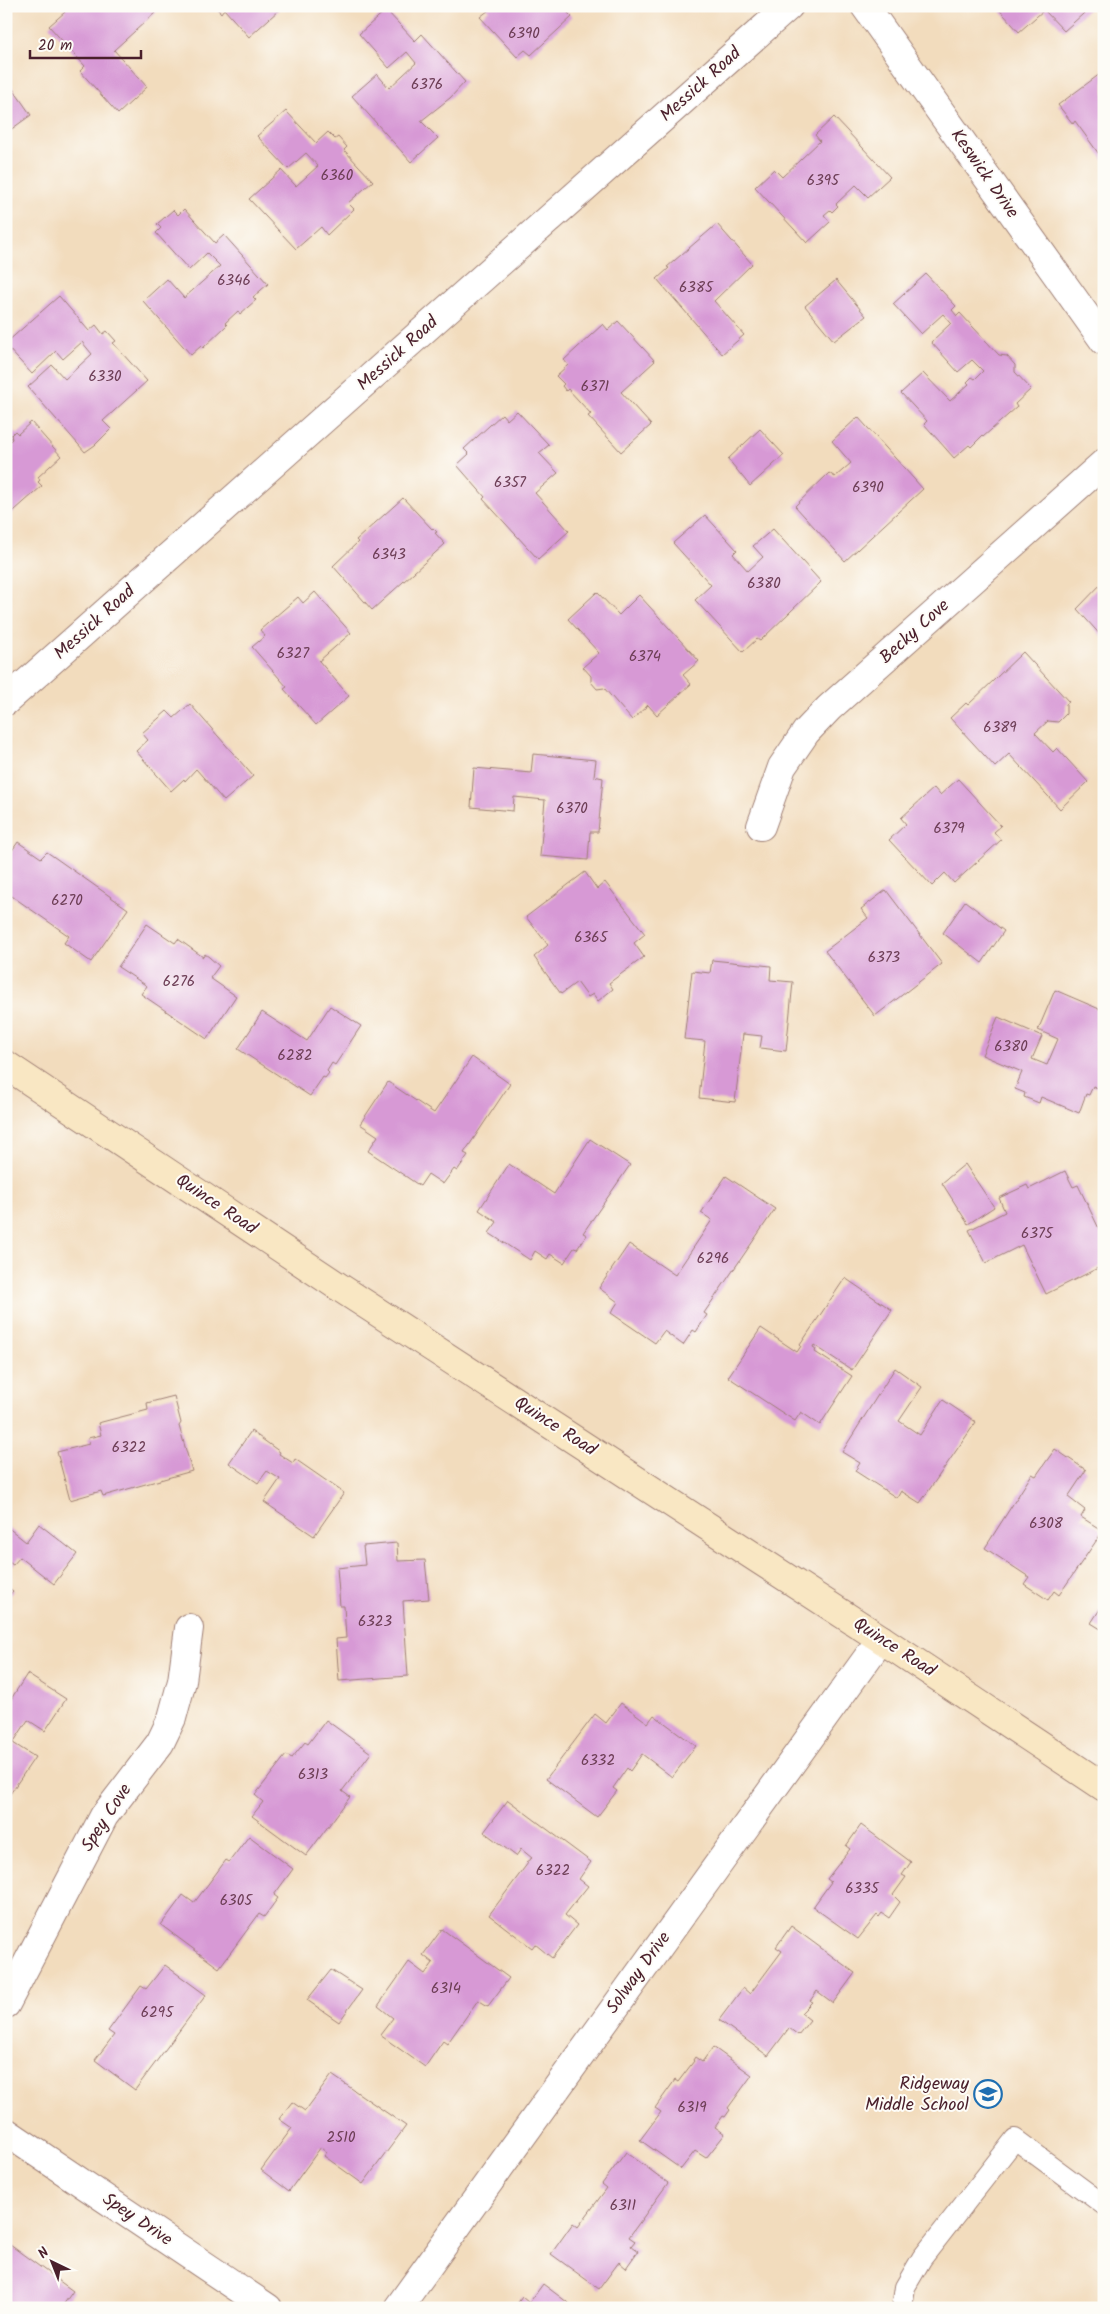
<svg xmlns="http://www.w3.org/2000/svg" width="1110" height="2314" font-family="Kalam,sans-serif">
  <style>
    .building { fill: #d799d5 }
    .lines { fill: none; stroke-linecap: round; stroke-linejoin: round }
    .service-casing { stroke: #9e7e74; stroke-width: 22 }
    .minor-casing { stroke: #9e7e74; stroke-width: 30 }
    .tertiary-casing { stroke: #9e7e74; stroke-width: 30 }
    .secondary-casing { stroke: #9e7e74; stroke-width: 30 }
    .service { stroke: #fff; stroke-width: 20 }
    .minor { stroke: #fff; stroke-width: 28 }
    .tertiary { stroke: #fff; stroke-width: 28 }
    .secondary { stroke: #f9e7c3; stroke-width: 28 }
    .labels { text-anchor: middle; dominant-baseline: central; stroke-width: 4; stroke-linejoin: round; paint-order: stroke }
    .number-label { font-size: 15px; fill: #6d3e56 }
    .street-label { font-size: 18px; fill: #4a1f2b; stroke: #fdfcf7 }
    .poi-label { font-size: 18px; fill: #4a1f2b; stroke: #fdfcf7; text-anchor: end }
  </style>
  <rect width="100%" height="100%" fill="#fdfcf7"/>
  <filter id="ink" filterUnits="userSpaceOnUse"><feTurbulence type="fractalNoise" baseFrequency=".02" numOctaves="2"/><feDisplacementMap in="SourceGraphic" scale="10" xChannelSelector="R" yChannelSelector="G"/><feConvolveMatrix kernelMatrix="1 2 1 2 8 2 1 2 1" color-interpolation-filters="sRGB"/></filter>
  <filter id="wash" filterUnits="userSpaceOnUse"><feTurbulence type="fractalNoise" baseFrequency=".0096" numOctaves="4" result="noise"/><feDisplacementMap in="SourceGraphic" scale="20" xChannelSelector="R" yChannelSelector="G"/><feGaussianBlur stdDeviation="1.12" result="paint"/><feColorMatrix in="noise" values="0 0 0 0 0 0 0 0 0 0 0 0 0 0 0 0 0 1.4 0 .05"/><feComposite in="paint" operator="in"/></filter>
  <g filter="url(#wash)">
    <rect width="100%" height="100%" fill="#f2dcbd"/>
    <g id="blocks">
      <path class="building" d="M67,6H151L156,12L114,50L147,87L118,114L80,71L85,66L49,26L65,12L64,9Z
        M215,6H276L279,10L249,37L224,9L221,13Z
        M485,6H573L567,12L572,17L531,55L525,50L517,57L480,17L489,10Z
        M996,6H1092L1064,31L1044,10L1019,32Z
        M386,10L415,41L422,34L465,82L450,98L421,121L438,138L411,162L352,96L377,74L389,88L416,63L407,52L389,68L359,34Z
        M1104,71V161L1075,121L1073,124L1058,105Z
        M6,79L31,115L6,133Z
        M286,111L316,143L328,132L335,139L338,137L347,147L344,150L373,181L348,203L354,209L327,235L321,227L296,249L249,199L281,170L296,186L318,166L306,153L288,169L257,136Z
        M834,117L890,177L868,197L856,185L836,204L838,206L832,212L830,210L824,215L830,222L807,243L755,187L774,169L782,177L820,141L815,135Z
        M184,209L215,243L224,235L268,284L253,297L256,300L240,314L238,311L225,323L227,325L203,348L201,346L191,355L143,301L167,279L184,298L220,266L207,253L189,270L156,233L161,228L157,224L173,210L178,215Z
        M717,224L752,264L714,301L744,335L722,354L657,279L669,268L667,267Z
        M926,274L956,306L952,310L957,316L960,313L999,355L1007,356L1015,365V372L1031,389L1015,404L1017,407L983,437L982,436L971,447L969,445L954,458L924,424L927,421L901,393L923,373L950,401L969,384L967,382L972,377L975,379L983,371L972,360L958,372L931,342L951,323L943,314L921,334L893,304Z
        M836,280L866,316L834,341L805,306Z
        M59,296L89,331L96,325L103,334L107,331L116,341L113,343L147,381L103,421L111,429L95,445L85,452L28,387L52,365L65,379L92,354L82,342L63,359L56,351L32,374L6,346V343Z
        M618,321L655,361L621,392L651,425L621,452L588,416L591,414L568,389L566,391L562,386L564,384L556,376L568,365L564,360L603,324L608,330Z
        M517,411L549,445L539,453L558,473L535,493L569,531L538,559L483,499L485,497L457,465L469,454L464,449L502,414L507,420Z
        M858,417L923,489L845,561L795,506L829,473L835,477L851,463L832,441Z
        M31,422L61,456L38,477L40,480L38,482L42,486L6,518V441L8,443L12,439L11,435L15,431L18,434Z
        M760,429L784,455L750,486L728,459Z
        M403,498L432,529L433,528L437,532L435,533L445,544L372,610L333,566L358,542L356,540Z
        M705,515L737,550L733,554L748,571L763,557L753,546L773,529L821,582L760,641L757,639L743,652L695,600L711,585L673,543Z
        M1104,581V639L1077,609Z
        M315,592L351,633L319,661L349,696L316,725L284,689L287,687L252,647L265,636L260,630L298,597L303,603Z
        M597,592L619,615L639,595L699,661L683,675L691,684L657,715L648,705L632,720L604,688L597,689L591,682V676L583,667L599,653L568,619Z
        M1023,652L1069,702L1066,704V714L1058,722L1048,721L1035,733L1053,752L1057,748L1088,782L1060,809L1009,754L995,767L950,718L966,703L968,705Z
        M190,704L253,776L224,801L196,769L185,781L184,779L171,791L136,751L148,740L142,733L167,711L174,718Z
        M533,754L596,760L594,776L603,778L598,832H590L588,860L540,856L545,800L514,797L513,811L471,807L474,768L531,773Z
        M958,779L1001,826L994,832L1001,840L954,883L945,873L932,886L889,840L906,824L901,818L934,788L940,795Z
        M18,842L41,858L47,852L128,909L91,962L64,943L69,936L6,892V859Z
        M585,872L597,889L605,882L645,934L634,943L644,957L609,983L613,989L598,1001L593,994L588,997L577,982L561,994L534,957L548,945L526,917Z
        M886,890L942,964L875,1016L825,951L868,918L861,909Z
        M965,901L1004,931L982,963L943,933Z
        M147,924L175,943L178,939L203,957L205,954L209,957L219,966L210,978L236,996L207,1039L141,994L147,986L118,967Z
        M712,960L771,966L770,980L793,982L786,1051L760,1048L762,1036L743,1034L735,1102L699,1098L705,1041L684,1039L692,971L710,973Z
        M1055,990L1104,1011V1086L1102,1090L1093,1086L1089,1095L1086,1094L1079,1113L1041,1097L1039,1103L1024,1097L1025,1093L1015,1089L1022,1072L982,1055L998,1017L1042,1036L1032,1059L1047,1065L1058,1039L1038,1030Z
        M330,1006L361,1026L335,1065L332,1063L327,1071L329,1073L325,1078L323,1077L310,1096L238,1049L262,1012L307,1041Z
        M472,1057L510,1084L464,1153L468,1155L457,1171L454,1169L443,1184L428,1174L420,1186L368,1151L378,1136L360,1124L388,1082L434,1113Z
        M590,1139L630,1165L583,1233L587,1235L577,1249L574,1248L564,1263L550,1254L547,1259L535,1251L530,1260L489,1233L497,1222L479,1210L509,1164L554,1194Z
        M965,1164L994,1207L968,1224L942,1183Z
        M1065,1171L1073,1187L1078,1185L1104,1239V1265L1046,1294L1022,1245L986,1263L969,1230L1005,1212L999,1198L1027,1185L1029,1189Z
        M726,1176L775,1209L704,1313L707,1315L696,1332L693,1330L683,1345L664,1331L655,1343L611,1313L618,1302L599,1288L629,1244L675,1275L712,1220L701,1213Z
        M845,1278L892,1310L852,1370L814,1345L813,1347L816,1349L815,1352L852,1376L820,1425L801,1412L795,1421L728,1377L761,1328L797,1352L801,1346L800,1345Z
        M895,1368L922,1387L899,1421L920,1435L943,1400L976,1422L920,1503L901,1491L897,1498L855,1471L860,1463L842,1452Z
        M174,1396L181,1423L179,1426L192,1471L103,1496L101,1491L70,1500L57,1452L89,1444L88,1438L101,1435L98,1423L148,1410L147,1403Z
        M251,1431L280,1452L279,1454L293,1463L295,1459L344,1493L314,1536L264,1502L280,1479L267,1471L258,1483L229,1463Z
        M1055,1449L1086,1470L1068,1497L1085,1510L1081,1517L1103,1531L1059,1595L1054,1591L1048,1600L1024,1584L1029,1577L985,1548L1032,1474L1036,1476Z
        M39,1524L77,1554L54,1584L20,1557L13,1565L6,1560V1526L26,1542Z
        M397,1543L398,1561L425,1560L429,1599L403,1601L408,1676L339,1681L336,1639L346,1638L344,1606H340L337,1568L365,1565L363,1546Z
        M6,1586L13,1591L6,1599Z
        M1104,1603V1631L1091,1623Z
        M27,1674L66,1699L45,1731L28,1720L13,1743L35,1757L6,1800V1707Z
        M621,1703L648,1723L654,1715L696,1746L672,1777L642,1754L630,1771L627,1768L613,1788L617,1791L597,1817L546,1779L595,1714L606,1723Z
        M326,1720L371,1753L342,1791L350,1797L306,1856L252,1816L263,1802L255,1795L286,1755L292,1758L305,1742L308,1744Z
        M508,1800L591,1862L579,1879L588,1886L565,1915L577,1925L552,1958L535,1944L532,1948L489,1915L528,1863L526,1862L532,1858L521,1849L516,1856L484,1832Z
        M861,1825L911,1862L902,1875L906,1877L893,1895L900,1902L889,1918L882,1913L879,1917L877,1915L858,1939L813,1907L831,1882L827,1879L850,1849L846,1846Z
        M249,1836L293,1869L274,1895L278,1898L264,1917L259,1914L219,1968L161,1925L183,1895L194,1903L226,1860L229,1862Z
        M791,1926L855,1973L833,2003L817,1991L810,2001L812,2002L801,2013L810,2020L798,2035L789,2028L768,2056L719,2020L743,1988L750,1994L782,1951L776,1947Z
        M442,1929L509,1978L488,2006L478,2000L447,2044L443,2041L425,2067L380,2035L393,2018L378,2006L409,1962L425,1974L433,1963L423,1955Z
        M165,1965L206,1995L135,2090L95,2060L114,2035L108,2031L141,1986L146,1989Z
        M331,1970L362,1990L339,2022L307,2000Z
        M713,2047L752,2075L728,2108L730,2110L725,2117L723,2116L715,2127L725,2134L706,2158L695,2151L681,2169L640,2140L661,2112L655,2108L675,2080L678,2082L694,2061L693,2060L695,2057L702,2062Z
        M332,2075L406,2126L363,2184L324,2156L327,2152L321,2147L289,2191L261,2170L292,2128L279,2119L292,2102L305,2111Z
        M626,2152L668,2183L629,2237L635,2241L631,2246L638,2251L626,2268L619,2262L599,2289L551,2254L573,2223L578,2227L607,2188L602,2184Z
        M6,2242L73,2291L61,2308H6Z
        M543,2284L575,2308H514L522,2297L529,2303Z"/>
    </g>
  </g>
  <g filter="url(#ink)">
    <use href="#blocks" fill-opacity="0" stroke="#9e7e74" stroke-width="1"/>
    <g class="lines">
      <defs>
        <path id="service" d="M902,2308L905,2287L922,2258L1015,2139L1104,2205"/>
        <path id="minor" d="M865,6L1104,341
          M761,826L782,767L806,732L829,708L1104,463
          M6,2004L104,1816L160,1743L172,1718L182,1681L189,1628
          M6,2132L268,2308
          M398,2308L881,1639"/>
        <path id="tertiary" d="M6,701L789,6"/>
        <path id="secondary" d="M6,1065L339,1287L881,1639L1104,1787"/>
      </defs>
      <use href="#service" class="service-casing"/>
      <use href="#minor" class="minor-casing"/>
      <use href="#tertiary" class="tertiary-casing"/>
      <use href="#secondary" class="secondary-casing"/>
      <use href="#service" class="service"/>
      <use href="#minor" class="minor"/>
      <use href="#tertiary" class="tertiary"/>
      <use href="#secondary" class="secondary"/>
    </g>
  </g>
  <defs>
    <symbol id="school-ring" viewBox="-11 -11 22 22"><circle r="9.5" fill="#fdfcf7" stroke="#1f6fb2" stroke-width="1.5"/><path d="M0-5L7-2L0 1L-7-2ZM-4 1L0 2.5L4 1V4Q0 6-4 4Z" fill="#1f6fb2"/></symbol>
  </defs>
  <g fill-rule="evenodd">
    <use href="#school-ring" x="972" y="2078" width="32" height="32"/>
  </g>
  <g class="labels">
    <g class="number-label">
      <text x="524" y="34">6390</text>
      <text x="427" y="85">6376</text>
      <text x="337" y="176">6360</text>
      <text x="823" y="181">6395</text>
      <text x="234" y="281">6346</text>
      <text x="696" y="288">6385</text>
      <text x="105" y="377">6330</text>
      <text x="595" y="387">6371</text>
      <text x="510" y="483">6357</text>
      <text x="868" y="488">6390</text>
      <text x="389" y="555">6343</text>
      <text x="764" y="584">6380</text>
      <text x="293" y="654">6327</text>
      <text x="645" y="657">6374</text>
      <text x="1000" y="728">6389</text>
      <text x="572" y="809">6370</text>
      <text x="949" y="829">6379</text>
      <text x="67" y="901">6270</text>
      <text x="591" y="938">6365</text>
      <text x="884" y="958">6373</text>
      <text x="179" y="982">6276</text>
      <text x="1011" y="1047">6380</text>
      <text x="295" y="1056">6282</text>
      <text x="1037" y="1234">6375</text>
      <text x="713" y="1259">6296</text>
      <text x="129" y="1448">6322</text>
      <text x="1046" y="1524">6308</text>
      <text x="375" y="1622">6323</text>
      <text x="598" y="1761">6332</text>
      <text x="313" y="1775">6313</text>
      <text x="553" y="1871">6322</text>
      <text x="862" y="1889">6335</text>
      <text x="236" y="1901">6305</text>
      <text x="446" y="1989">6314</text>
      <text x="157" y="2013">6295</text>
      <text x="692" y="2108">6319</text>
      <text x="341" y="2138">2510</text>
      <text x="623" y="2206">6311</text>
    </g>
    <g class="street-label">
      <text transform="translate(701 85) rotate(-42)">Messick Road</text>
      <text transform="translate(984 174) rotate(55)">Keswick Drive</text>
      <text transform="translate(398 354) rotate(-42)">Messick Road</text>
      <text transform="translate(95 623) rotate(-42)">Messick Road</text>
      <text transform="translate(915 632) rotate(-42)">Becky Cove</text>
      <text transform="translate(216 1205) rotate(34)">Quince Road</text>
      <text transform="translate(555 1427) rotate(33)">Quince Road</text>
      <text transform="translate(894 1648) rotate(33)">Quince Road</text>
      <text transform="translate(107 1818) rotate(-57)">Spey Cove</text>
      <text transform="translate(639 1973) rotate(-54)">Solway Drive</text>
      <text transform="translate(137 2220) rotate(34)">Spey Drive</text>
    </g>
    <g class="poi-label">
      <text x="969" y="2084">Ridgeway<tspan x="969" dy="21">Middle School</tspan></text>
    </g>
  </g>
  <rect width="1110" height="2314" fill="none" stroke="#fdfcf7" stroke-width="25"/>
  <g transform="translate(52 2262) rotate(317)" stroke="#fdfcf7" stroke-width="4" paint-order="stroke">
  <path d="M0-4L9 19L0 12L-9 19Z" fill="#4a1f2b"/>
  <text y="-8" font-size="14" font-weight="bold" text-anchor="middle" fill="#4a1f2b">N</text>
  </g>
  <path d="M30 50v8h111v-8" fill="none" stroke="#4a1f2b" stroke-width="2.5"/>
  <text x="38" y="50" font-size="15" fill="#4a1f2b" stroke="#fdfcf7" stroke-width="4" paint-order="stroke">20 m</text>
</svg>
